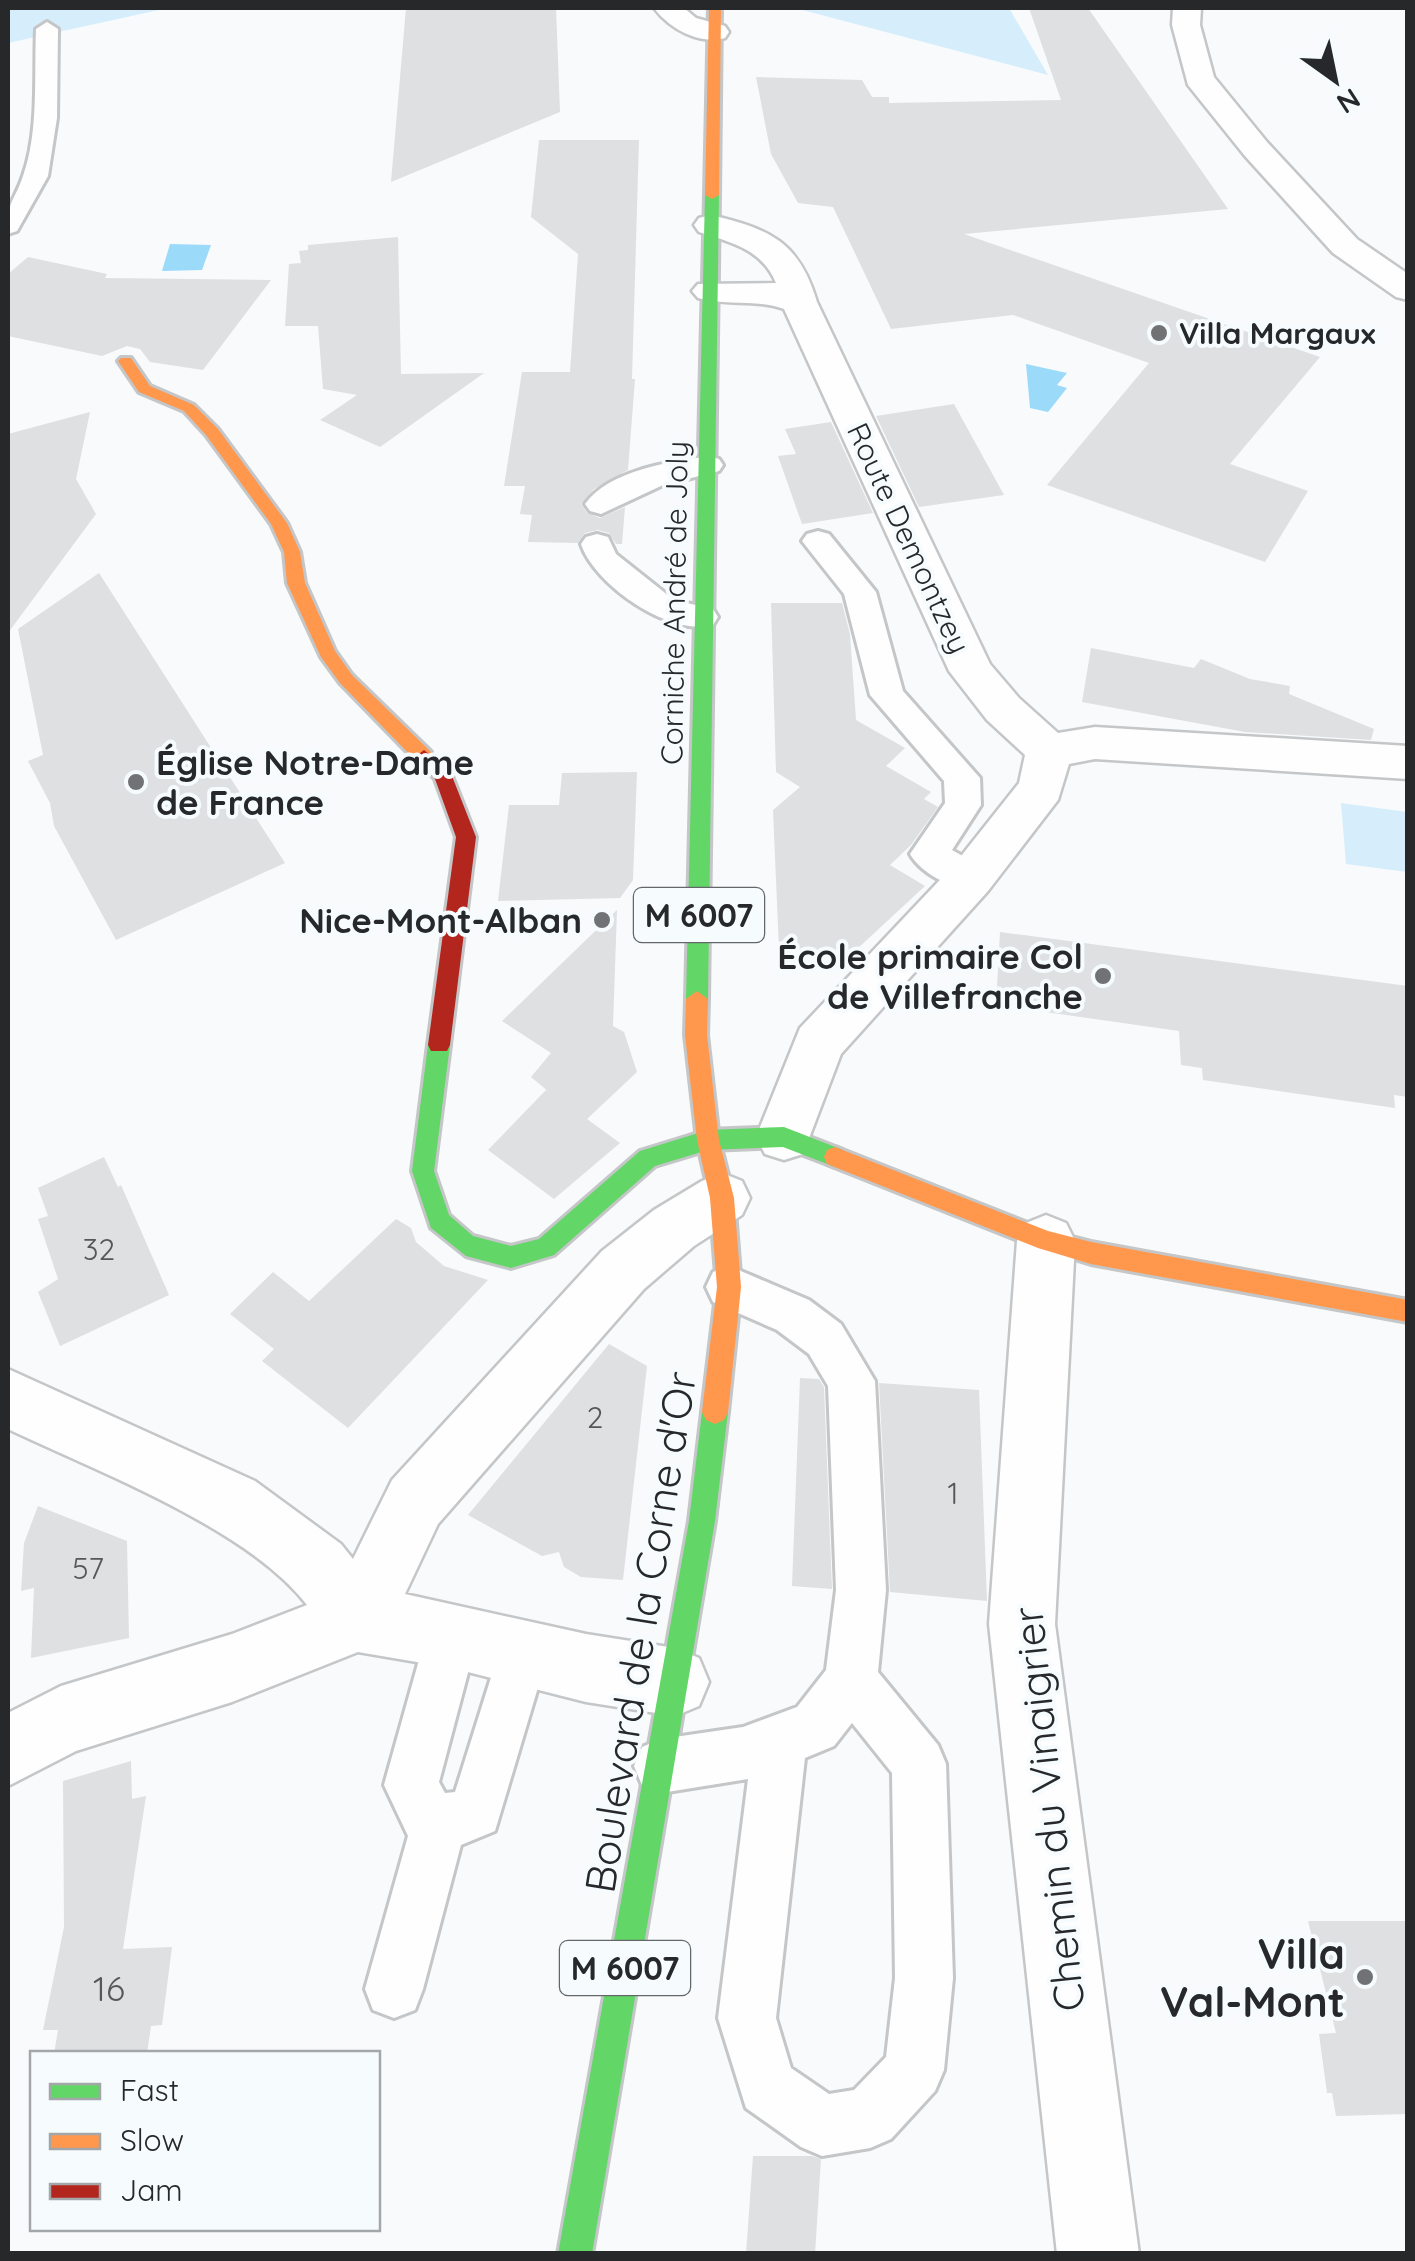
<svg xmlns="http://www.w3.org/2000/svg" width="1415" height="2261" font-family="Quicksand,sans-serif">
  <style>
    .green { fill: #d6eefb }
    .water { fill: #9cdafa }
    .building { fill: #dee0e2 }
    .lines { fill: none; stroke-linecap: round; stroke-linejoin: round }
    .lane-casing { stroke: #c4c6c7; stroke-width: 6 }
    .street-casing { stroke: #c4c6c7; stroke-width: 5 }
    .fast-casing { stroke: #c4c6c7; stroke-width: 6 }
    .slow-casing { stroke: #c4c6c7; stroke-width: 6 }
    .jam-casing { stroke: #c4c6c7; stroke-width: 6 }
    .lane { fill: #fefeff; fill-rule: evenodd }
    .street { fill: #fefeff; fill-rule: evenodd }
    .fast { fill: #63d668; fill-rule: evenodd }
    .slow { fill: #ff974d; fill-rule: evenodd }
    .jam { fill: #b3261e; fill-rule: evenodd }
    .poi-dot { fill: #707274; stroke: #f6fbfe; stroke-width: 4 }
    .labels { text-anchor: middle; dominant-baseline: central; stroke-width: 8; stroke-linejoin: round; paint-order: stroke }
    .far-poi-label { font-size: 30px; font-weight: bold; fill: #26282a; stroke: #f6fbfe; text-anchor: start }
    .far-street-label { font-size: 30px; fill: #26282a; stroke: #f6fbfe }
    .number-label { font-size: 30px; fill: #555759 }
    .shield { fill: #f6fbfe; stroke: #64676a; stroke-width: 2.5 }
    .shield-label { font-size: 32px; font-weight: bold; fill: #26282a }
    .poi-label { font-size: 35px; font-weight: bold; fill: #26282a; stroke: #f6fbfe; text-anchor: end }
    .near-number-label { font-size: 35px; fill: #555759 }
    .near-street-label { font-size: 42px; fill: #26282a; stroke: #f6fbfe }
    .near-poi-label { font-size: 42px; font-weight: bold; fill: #26282a; stroke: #f6fbfe; text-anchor: end }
  </style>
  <rect width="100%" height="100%" fill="#f8fafc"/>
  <path class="green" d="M8,8H168L8,43Z
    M795,8H1009L1048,75Z
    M1341,803L1407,812V872L1346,864Z"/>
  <path class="water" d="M170,244L211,245L202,270L162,271Z
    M1026,364L1067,373L1057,385L1067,388L1048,412L1030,408Z"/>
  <path class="building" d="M406,8H556L560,112L391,182Z
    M1029,8H1088L1228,209L964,234L1320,357L1230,464L1308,491L1265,562L1047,485L1149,363L1013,315L891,329L833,207L798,203L771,154L756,77L862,80L872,97H889V103L1061,100Z
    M539,140H639L632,379H635L628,470L594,489L581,504L587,513L600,518L625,507L622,544H616L609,533L598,530L585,533L578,543L528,542L532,515L520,514L525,486H504L522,372H570L578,254L531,217Z
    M398,237L401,374L484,373L380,447L320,420L357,395L323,389L318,326H285L289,264L301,263L299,251L308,250V245Z
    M28,257L107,274L105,278L271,280L203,370L150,362L140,349L127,346L102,356L8,336V274Z
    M954,404L1004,495L919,507L876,416Z
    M90,412L76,479L96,514L8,633V434Z
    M831,422L873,513L802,524L778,456L796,454L785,429Z
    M99,573L285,863L116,940L54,826L50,803L28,761L43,755L18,629Z
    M771,603H842L850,634L856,720L905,748L886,766L931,792L924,799L938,807L911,845L890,865L925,886L856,950H779L773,810L800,787L776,772Z
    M1091,648L1194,668L1201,659L1250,679L1290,686L1289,694L1374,729L1371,740L1245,732L1082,702Z
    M637,772L633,880L620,898L498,901L509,805H559L562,773Z
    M617,910L613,1026L624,1032L637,1072L587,1119L620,1143L554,1199L488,1150L546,1090L549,1092L531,1077L551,1053L502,1021Z
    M1000,932L1408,986V1097L1394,1095L1395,1108L1203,1080L1202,1068L1181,1065L1179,1031L996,1005Z
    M104,1157L118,1187L121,1185L169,1295L60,1346L38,1292L58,1279L38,1219L48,1216L38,1188Z
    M396,1219L411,1228L416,1242L444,1266L488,1280L348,1428L262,1361L274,1349L230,1314L273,1272L309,1301Z
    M609,1344L647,1366L623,1580L581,1577L564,1567L559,1552L542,1556L468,1515Z
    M800,1378L819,1379L824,1387L832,1589L792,1586Z
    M879,1383L979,1390L987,1601L890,1592Z
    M38,1506L127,1541L129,1638L31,1658L34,1588L21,1591L24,1543Z
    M131,1761L132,1799L146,1796L123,1949L172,1947L162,2025L151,2026L147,2054H54L58,2030H43L64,1927L63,1781Z
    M1308,1921H1408V2114L1336,2116L1332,2093H1327L1319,2034L1336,2033Z
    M753,2156H812L821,2159L815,2254H746Z"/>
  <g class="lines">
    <defs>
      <path id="lane" d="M47,22L58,29L57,118L48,176L17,231L8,234C6,201 14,203 23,176C39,132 34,76 36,29Z
        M708,456L719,459L723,465L719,471L663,485L601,514L590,511L585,504C609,470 671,462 708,456Z
        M818,531L829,534L876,592L903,691L980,778L981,805L952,850L984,868L990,878L984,888C961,895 922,875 910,854L945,803L944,781L870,695L844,594L802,541L807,534Z
        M597,534L608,537L616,554L674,600L713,609L718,617L713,625C669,637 594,584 581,544L586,537Z
        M729,1266L809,1300L841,1324L875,1381L886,1590L878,1672L938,1745L946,1764L953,1978L944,2070L935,2091L891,2139L870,2148L822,2156L801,2147L746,2108L718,2018L748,1779L661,1793L642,1785L634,1766L642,1747L661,1739L743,1727L797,1707L826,1670L836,1590L828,1386L809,1354L777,1330L713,1302L706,1287L713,1272ZM852,1723L892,1773L895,1978L886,2057L854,2090L829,2094L791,2068L776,2018L805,1758L834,1746Z
        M452,1609L470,1617L478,1635L439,1782L445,1793L455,1792L504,1636L522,1628L540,1636L548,1654L495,1831L461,1845L423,1989L415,2010L394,2018L373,2010L365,1989L408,1836L384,1785L426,1635L434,1617Z"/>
      <path id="street" d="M654,8H684L696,18L725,26L729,32L725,38C699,45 670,29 654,8Z
        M1173,8H1201L1200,25L1214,77L1267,142L1357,239L1408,274V300L1396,297L1333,253L1245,156L1188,85L1172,25Z
        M711,215C769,229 799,241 817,302L990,664L1019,698L1058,733L1095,727L1408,746V779L1095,759L1069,764L1058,800L988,891L841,1054L803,1154L784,1160L765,1154L756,1137L800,1028L954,865L1019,783L1025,755L987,720L949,671L784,309C756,299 727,306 698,298L692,291L698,284L776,283C762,249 732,243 699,232L694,225L699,218Z
        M722,1173L742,1181L750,1198L742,1215L694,1246L644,1289L438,1524L405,1594L586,1634L675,1648L699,1658L709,1682L699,1706L675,1716L586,1702L452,1668L358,1652L232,1702L76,1751L8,1786V1713L61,1686L232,1634L307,1605C248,1528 96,1471 8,1429V1369L255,1481L341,1544L353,1559L392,1480L602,1251L654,1210L702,1181Z
        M1046,1215L1066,1223L1075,1241L1055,1624L1139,2254H1057L989,1624L1017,1241L1026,1223Z"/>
      <path id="fast" d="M712,191L719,195L708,999L697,1007L686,999L705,195Z
        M439,1036L447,1039L450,1045L434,1171L449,1215L473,1236L511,1246L539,1239L640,1151L708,1130L784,1127L843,1150L846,1157L843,1164L835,1167L783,1147L708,1150L655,1166L554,1255L511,1268L466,1256L431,1228L412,1171L428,1045L431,1039Z
        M715,1400L724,1404L728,1412L715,1521L592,2254H558L689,1521L702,1412L706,1404Z"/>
      <path id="slow" d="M709,8H721L719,195L712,199L705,195Z
        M121,358H131L150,386L194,405L218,429L287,523L300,552L305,583L335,651L352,675L431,752V762H417L340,683L321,657L287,583L284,552L271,524L206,435L184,411L139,392L118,361Z
        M697,991L708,999L707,1035L719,1140L734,1198L741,1287L728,1412L724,1420L715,1424L706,1420L702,1412L717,1287L710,1198L697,1140L685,1035L686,999Z
        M835,1147L1048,1231L1091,1242L1408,1300V1322L1091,1264L1038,1248L827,1164L824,1157L827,1150Z"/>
      <path id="jam" d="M424,750L450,771L476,837L450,1045L447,1051H431L428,1045L456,837L435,779L415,757Z"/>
    </defs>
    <use href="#lane" class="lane-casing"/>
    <use href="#street" class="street-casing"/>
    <use href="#fast" class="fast-casing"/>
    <use href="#slow" class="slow-casing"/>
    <use href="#jam" class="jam-casing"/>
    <use href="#lane" class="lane"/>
    <use href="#street" class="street"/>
    <use href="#fast" class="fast"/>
    <use href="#slow" class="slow"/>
    <use href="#jam" class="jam"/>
  </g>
  <g class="poi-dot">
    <circle cx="1159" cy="333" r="10"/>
    <circle cx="136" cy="782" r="10"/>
    <circle cx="602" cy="920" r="10"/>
    <circle cx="1103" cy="976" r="10"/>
    <circle cx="1365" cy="1977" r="10"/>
  </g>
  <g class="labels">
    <g class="far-poi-label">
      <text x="1179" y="333">Villa Margaux</text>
    </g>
    <g class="far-street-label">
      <text transform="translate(909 538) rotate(65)">Route Demontzey</text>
      <text transform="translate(674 603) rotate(-89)">Corniche André de Joly</text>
    </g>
    <g class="number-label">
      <text x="99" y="1249">32</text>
      <text x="595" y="1417">2</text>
      <text x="953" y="1493">1</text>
      <text x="88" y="1568">57</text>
    </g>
    <g class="shield">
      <rect x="634" y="888" width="130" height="54" rx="8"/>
      <rect x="560" y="1941" width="130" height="54" rx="8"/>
    </g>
    <g class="shield-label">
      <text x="699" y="915">M 6007</text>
      <text x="625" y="1968">M 6007</text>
    </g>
    <g class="poi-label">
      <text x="156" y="762" text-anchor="start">Église Notre-Dame<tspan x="156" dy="40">de France</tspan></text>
      <text x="582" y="920">Nice-Mont-Alban</text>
      <text x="1083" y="956">École primaire Col<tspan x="1083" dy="40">de Villefranche</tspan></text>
    </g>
    <g class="near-number-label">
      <text x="109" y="1988">16</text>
    </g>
    <g class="near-street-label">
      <text transform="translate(640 1632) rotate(-81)">Boulevard de la Corne d'Or</text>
      <text transform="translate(1048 1809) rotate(-96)">Chemin du Vinaigrier</text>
    </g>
    <g class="near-poi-label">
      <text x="1345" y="1953">Villa<tspan x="1345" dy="48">Val-Mont</tspan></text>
    </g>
  </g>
  <rect width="1415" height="2261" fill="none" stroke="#26282a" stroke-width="20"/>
  <rect x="30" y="2051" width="350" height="180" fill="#f6fbfe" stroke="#a3a7a9" stroke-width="2.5"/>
  <rect x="50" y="2084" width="50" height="15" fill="#63d668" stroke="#a3a7a9" stroke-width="2.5"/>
  <text x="120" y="2101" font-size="30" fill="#26282a">Fast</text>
  <rect x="50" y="2134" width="50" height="15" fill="#ff974d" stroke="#a3a7a9" stroke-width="2.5"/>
  <text x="120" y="2151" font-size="30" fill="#26282a">Slow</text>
  <rect x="50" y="2184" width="50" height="15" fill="#b3261e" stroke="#a3a7a9" stroke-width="2.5"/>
  <text x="120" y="2201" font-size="30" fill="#26282a">Jam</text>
  <g transform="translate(1335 80) rotate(147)" stroke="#f6fbfe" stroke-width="8" paint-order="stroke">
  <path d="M0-8L18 38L0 25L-18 38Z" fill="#26282a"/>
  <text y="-15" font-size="28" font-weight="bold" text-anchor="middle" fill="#26282a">N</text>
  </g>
</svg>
